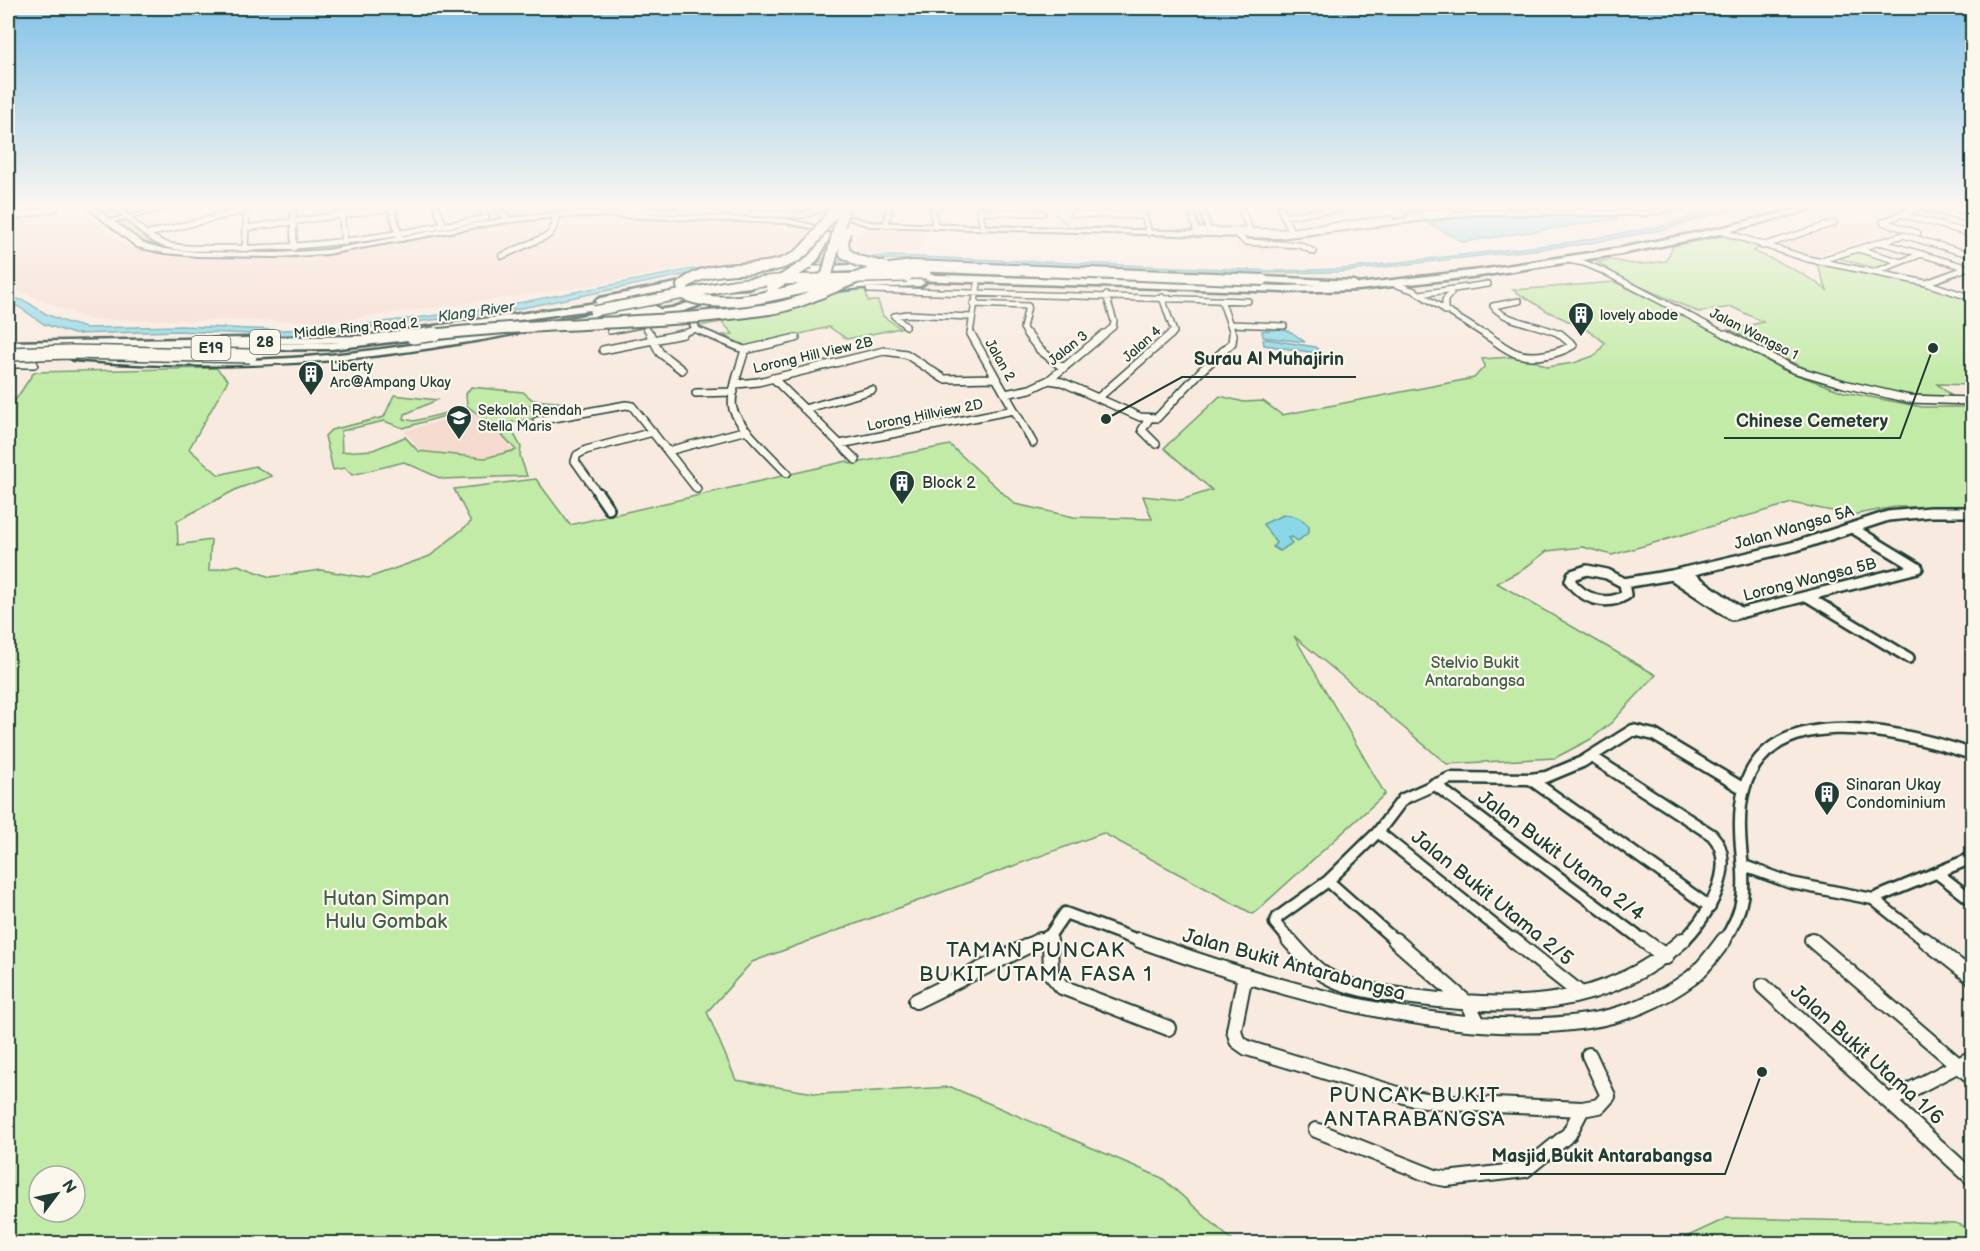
<svg xmlns="http://www.w3.org/2000/svg" width="1980" height="1251" font-family="'Balsamiq Sans',sans-serif">
  <style>
    .built { fill: #f5dacf }
    .green { fill: #c2eba7; stroke: #70946e; stroke-width: 1.5; fill-rule: evenodd }
    .water { fill: #89d7e7; stroke: #5f999f; stroke-width: 1.5 }
    .lines { fill: none; stroke-linecap: round; stroke-linejoin: round }
    .stream { stroke: #5f999f; stroke-width: 1.5 }
    .minor-far4-casing { stroke: #1f3d34; stroke-width: 8 }
    .minor-far3-casing { stroke: #1f3d34; stroke-width: 10 }
    .minor-far2-casing { stroke: #1f3d34; stroke-width: 14 }
    .minor-far1-casing { stroke: #1f3d34; stroke-width: 15 }
    .minor-casing { stroke: #1f3d34; stroke-width: 18 }
    .tertiary-casing { stroke: #1f3d34; stroke-width: 4 }
    .secondary-casing { stroke: #1f3d34; stroke-width: 4 }
    .trunk-casing { stroke: #1f3d34; stroke-width: 5 }
    .motorway-casing { stroke: #1f3d34; stroke-width: 5 }
    .minor-far4 { stroke: #fbf7ec; stroke-width: 5 }
    .minor-far3 { stroke: #fbf7ec; stroke-width: 7 }
    .minor-far2 { stroke: #fbf7ec; stroke-width: 9 }
    .minor-far1 { stroke: #fbf7ec; stroke-width: 10 }
    .minor { stroke: #fbf7ec; stroke-width: 14 }
    .tertiary { fill: #fbf7ec; fill-rule: evenodd }
    .secondary { fill: #fbf7ec; fill-rule: evenodd }
    .trunk { fill: #fbf7ec; fill-rule: evenodd }
    .motorway { fill: #fbf7ec; fill-rule: evenodd }
    .trunk-bridge-casing { stroke: #1f3d34; stroke-width: 12; stroke-linecap: butt }
    .motorway-bridge-far1-casing { stroke: #1f3d34; stroke-width: 14; stroke-linecap: butt }
    .motorway-bridge-casing { stroke: #1f3d34; stroke-width: 16; stroke-linecap: butt }
    .trunk-bridge { stroke: #fbf7ec; stroke-width: 9 }
    .motorway-bridge-far1 { stroke: #fbf7ec; stroke-width: 10 }
    .motorway-bridge { stroke: #fbf7ec; stroke-width: 13 }
    .labels { text-anchor: middle; dominant-baseline: central; stroke-width: 4.5; stroke-linejoin: round; paint-order: stroke }
    .far-poi-label { font-size: 14px; fill: #1f3d34; stroke: #fbf7ec; text-anchor: start }
    .far-street-label { font-size: 14px; fill: #1f3d34; stroke: #fbf7ec }
    .far-water-label { font-size: 15px; font-style: italic; fill: #345c58; stroke: #fbf7ec }
    .shield { fill: #fbf7ec; stroke: #61756b; stroke-width: 1.5 }
    .shield-label { font-size: 15px; font-weight: bold; fill: #1f3d34 }
    .poi-label { font-size: 16px; fill: #1f3d34; stroke: #fbf7ec; text-anchor: start }
    .street-label { font-size: 16px; fill: #1f3d34; stroke: #fbf7ec }
    .park-label { font-size: 16px; fill: #40604b; stroke: #fbf7ec }
    .near-street-label { font-size: 20px; fill: #1f3d34; stroke: #fbf7ec }
    .near-park-label { font-size: 20px; fill: #40604b; stroke: #fbf7ec }
    .near-neighbourhood-label { font-size: 21px; letter-spacing: 1.5px; fill: #1f3d34; stroke: #fbf7ec }
    .leader { fill: none; stroke: #1f3d34; stroke-width: 2 }
    .callout-dot { fill: #1f3d34; stroke: #fbf7ec; stroke-width: 2 }
    .callout-label { font-size: 18px; text-anchor: middle; font-weight: bold; fill: #1f3d34; stroke: #fbf7ec; stroke-width: 4.5; stroke-linejoin: round; paint-order: stroke }
  </style>
  <rect width="100%" height="100%" fill="#f8eadf"/>
  <filter id="ink" filterUnits="userSpaceOnUse"><feTurbulence type="fractalNoise" baseFrequency=".0167" numOctaves="2"/><feDisplacementMap in="SourceGraphic" scale="12" xChannelSelector="R" yChannelSelector="G"/><feConvolveMatrix kernelMatrix="1 2 1 2 8 2 1 2 1" color-interpolation-filters="sRGB"/></filter>
  <g filter="url(#ink)">
    <path class="built" d="M8,208H81L126,246L168,257L195,258L322,256L510,222L542,218L545,221L568,216L793,223L811,232L795,255L711,263L570,289L335,321L90,320L14,289L8,290Z
      M225,208H243V210L151,233L132,218L154,213L165,222Z
      M1866,219L1901,230L1884,236L1878,235L1807,258L1765,246L1839,222L1848,225Z
      M867,229L921,230L923,237L918,252L861,254L857,252L855,242L860,230Z
      M1247,242L1292,244L1311,252L1239,250L1236,244Z
      M473,412L494,427L513,450L486,457L420,450L405,431Z"/>
    <path class="green" d="M126,219L160,244L243,249L322,247L395,236L397,239L320,251L197,252L152,247L143,244L115,221Z
      M1723,236L1761,247L1753,251C1780,262 1804,273 1828,291C1822,283 1822,271 1815,262L1919,283L1972,300V385L1937,384L1953,397C1903,396 1851,388 1805,368C1780,358 1756,343 1731,330L1763,322L1732,307L1698,312L1619,277L1598,262C1618,257 1618,264 1637,264C1646,265 1657,262 1666,261L1673,246Z
      M1860,251L1895,261L1875,268L1838,258Z
      M1615,282L1720,333L1781,369L1844,392L1922,407H1972V507H1895L1852,515L1792,503L1612,555L1583,547L1547,551L1522,570L1497,583L1656,675L1612,722L1591,739L1555,758L1447,764L1294,636L1385,794L1253,914L1103,833L752,962L707,1012L736,1080L820,1094L951,1087L1162,1178L1235,1243L8,1244V411L34,372L216,368L228,380L189,449L219,475L255,466L272,476L237,489L177,521L178,545L211,540L209,571L238,565L270,577L321,570L368,578L430,556L471,522L454,489L536,479L570,525L847,461L851,464L950,445L1015,504L1074,517L1152,519L1143,496L1181,500L1212,490L1164,448L1220,396L1244,402L1263,401L1282,415L1474,378L1485,366L1482,359L1526,356L1547,367L1574,363L1596,355L1605,343L1591,332L1547,311L1513,290ZM39,1176H75V1212H39Z
      M884,287L885,292L866,293L868,301H878L883,316L900,328L847,339L829,327L747,347L723,335L733,334L722,322L700,326L697,318L779,308L834,290Z
      M471,387L523,392L533,400L566,403L565,406L530,405L523,408L545,412H570L508,423L521,447L520,456L527,476L442,479L404,462L352,475L345,468L333,470L325,436L331,430L384,417L394,395L437,400L405,414L404,419L414,421L454,411L455,413L403,428L384,421L341,431L342,452L373,450L405,437L418,451L485,458L516,450L492,424L467,406L466,394Z
      M1727,1218L1955,1223L1972,1229V1243H1673Z"/>
    <path class="water" d="M1726,208H1746L1714,214L1667,229L1584,244L1340,272L1267,273L884,259L745,266L698,272L507,311L315,334L282,335L177,331L74,334L44,324L19,307L8,302V296L27,302L46,314L68,323L86,328L182,326L277,330L327,329L487,309L693,269L744,262L892,256L1276,271L1343,269L1573,242L1668,225L1704,212Z
      M1475,216L1612,217L1617,219L1463,242L1427,223Z
      M1280,329L1291,332L1305,342L1263,337L1262,331Z
      M1266,339L1315,347L1323,354L1264,345L1263,340Z
      M1283,515C1295,515 1300,517 1309,526V532L1298,541L1292,537L1288,538L1292,543L1280,551L1273,547L1276,543L1263,524Z"/>
    <g class="lines">
      <path class="stream" d="M1055,208V214L1071,228"/>
      <defs>
        <path id="minor-far4" d="M117,208C132,221 145,237 164,244C182,250 204,248 223,248C312,250 399,234 486,218L483,208
          M293,208L294,248
          M341,208L344,243
          M437,208L444,226
          M496,208L509,220
          M933,208L935,227
          M979,208L983,228
          M1142,208L1149,233
          M1191,208L1197,234
          M1202,208L1208,228
          M1241,208L1250,231
          M1280,208L1291,231
          M1925,208L1972,220
          M621,210L803,215L823,208
          M981,212L1043,213
          M1073,214L1144,216
          M1901,214L1972,234
          M1284,216L1346,208
          M1409,216L1450,211
          M8,218L56,208
          M1883,222L1918,233
          M1883,222L1917,208
          M886,225L889,208
          M246,228L393,208
          M1196,230L1284,232L1391,219
          M1720,231L1808,259L1926,283L1972,298
          M148,234L247,210
          M1238,235L1245,242L1300,245L1314,252
          M1880,242L1972,269
          M1762,246L1834,223
          M245,249L247,208
          M1858,249L1901,262
          M502,256L549,235L554,227L556,215
          M1568,260L1584,263L1603,271L1728,336
          M1822,260L1903,235L1972,255
          M1874,272L1922,254
          M1926,283L1967,268
          M1394,284L1415,291L1487,336
          M869,290L1248,301
          M1420,294L1488,284
          M1162,297L1174,332L1170,336
          M1221,300L1234,336
          M1519,301L1493,306C1503,322 1545,325 1563,336
          M973,304L1028,306L1023,328L1028,336
          M8,311V314
          M1445,311V300L1451,293L1450,290
          M1230,324L1284,326
          M906,326L894,316L907,314L971,317
          M646,328L651,336
          M610,331L640,325
          M675,336L696,329
          M972,336L970,333L978,284
          M1102,336L1113,327L1114,321L1106,295"/>
        <path id="minor-far3" d="M650,334L660,353L682,370
          M971,334L1033,443
          M1027,334L1040,350L1062,367
          M1485,334C1495,340 1507,351 1518,354C1534,359 1559,354 1573,345L1560,334
          M1726,334L1793,369L1844,384L1909,399L1972,401
          M603,350L683,334
          M8,364H34
          M773,378L856,460
          M1049,380L1062,382L1140,417L1157,418L1203,369L1232,343L1233,334
          M736,384L758,382L884,351L906,354L944,379L996,378
          M696,393L734,392
          M1005,394L1030,389L1049,380L1104,334
          M1098,398L1171,334
          M804,409L872,390
          M1149,419L1142,430L1156,444
          M537,421L626,405L632,406L697,489
          M840,444L1014,410
          M668,451L747,430
          M787,473C774,459 738,426 733,409C729,395 741,364 745,350L796,338
          M599,495L575,461L577,455L586,450L653,432"/>
        <path id="minor-far2" d="M598,493L609,509
          M1587,570L1607,574L1624,583L1626,595C1606,607 1583,599 1570,581L1572,575Z
          M1684,572L1741,613
          M1672,575L1732,615L1918,568L1852,528
          M1624,583L1672,575L1796,546L1888,516L1930,512H1972
          M1808,597L1909,658"/>
        <path id="minor-far1" d="M1592,757L1712,835C1740,865 1706,920 1682,942
          M1530,779L1710,907
          M1434,784L1645,942
          M1378,832L1515,942
          M1744,866L1791,883L1873,899L1972,858
          M1937,873L1972,900
          M1328,881L1397,942
          M1873,899L1927,942
          M1050,935V942
          M1812,940L1814,942
          M1037,942L1050,935L1065,913L1143,942
          M1291,942L1275,923L1278,917L1328,881L1378,832L1403,799L1450,778L1530,779L1546,777L1582,762L1633,730L1654,735L1744,789
          M1723,942C1760,889 1734,859 1741,805C1755,693 1900,731 1972,754"/>
        <path id="minor" d="M1050,940L1051,974L1062,987L1168,1028
          M1139,940C1270,987 1447,1042 1587,1021C1624,1016 1661,1000 1691,978C1704,968 1714,953 1724,940
          M1289,940C1300,952 1311,966 1325,975C1350,990 1385,993 1413,997C1511,1010 1605,1010 1683,940
          M1395,940L1468,1004L1478,1023
          M1513,940L1581,994
          M1643,940L1666,957
          M1812,940L1972,1077
          M1925,940L1972,977
          M1245,975L1234,1030L1237,1041L1247,1048L1411,1098L1449,1103L1582,1109L1599,1106L1608,1096L1589,1055
          M1763,986L1972,1178
          M916,1001L1040,940
          M1889,1101L1972,1058
          M1316,1130L1435,1177L1446,1179L1525,1170L1569,1134L1582,1109"/>
        <path id="tertiary" d="M161,208H172L108,223L105,221Z
          M389,208H395L403,241L397,240Z
          M765,299L769,301L768,303L717,313L696,320L699,328L748,348V352H742L693,331L688,319L712,309Z"/>
        <path id="secondary" d="M88,208H96L143,243L164,249L197,252L277,253L327,250L501,219L556,213L592,212L787,219L820,227L816,229L787,223L592,216L556,217L501,223L327,254L277,257L197,256L164,253L137,247Z
          M1668,208H1686L1646,215L1475,214L1279,238L870,226L848,219L852,217L870,222L919,224L1279,234L1475,210L1646,211Z"/>
        <path id="trunk" d="M1802,208H1815L1720,234L1621,254L1480,276L1358,290L1284,292L910,280L905,277L910,274L1284,286L1358,284L1480,270L1621,248L1720,228Z
          M851,265L865,268L873,273L875,279L872,282L920,280L925,283L920,286L860,288L826,292L821,289L823,287L858,282L865,276L851,271L772,275L758,284L768,289H787V293L723,298L674,314L614,321L609,318L614,315L672,308L723,292L755,290L750,287L748,281L756,276L723,280L613,301L616,304L611,307L364,342L8,348V342L364,336L597,303L595,301L600,298L723,274L765,269Z
          M513,328L517,329V333C488,340 459,343 431,348C310,367 196,370 74,360L69,357L74,354C151,360 228,363 306,357C375,352 444,340 513,328Z"/>
        <path id="motorway" d="M823,232L831,234L819,258L813,265H805L804,263Z
          M1043,272L1081,276L1086,279L1081,282L1039,277V273Z
          M1263,277L1354,281L1359,284L1354,287L1259,282L1258,280Z
          M655,306L660,309L659,311L559,326L553,323L559,320L601,312Z
          M413,334L419,337L417,339L331,349L140,351L134,348L140,345L331,343Z
          M8,344H40L46,347L40,350H8Z"/>
      </defs>
      <use href="#minor-far4" class="minor-far4-casing"/>
      <use href="#minor-far3" class="minor-far3-casing"/>
      <use href="#minor-far2" class="minor-far2-casing"/>
      <use href="#minor-far1" class="minor-far1-casing"/>
      <use href="#minor" class="minor-casing"/>
      <use href="#tertiary" class="tertiary-casing"/>
      <use href="#secondary" class="secondary-casing"/>
      <use href="#trunk" class="trunk-casing"/>
      <use href="#motorway" class="motorway-casing"/>
      <use href="#minor-far4" class="minor-far4"/>
      <use href="#minor-far3" class="minor-far3"/>
      <use href="#minor-far2" class="minor-far2"/>
      <use href="#minor-far1" class="minor-far1"/>
      <use href="#minor" class="minor"/>
      <use href="#tertiary" class="tertiary"/>
      <use href="#secondary" class="secondary"/>
      <use href="#trunk" class="trunk"/>
      <use href="#motorway" class="motorway"/>
      <defs>
        <path id="trunk-bridge" d="M898,274H926
          M594,311L737,284L776,280L907,277"/>
        <path id="motorway-bridge-far1" d="M845,232L843,242L845,253L858,261L884,267
          M832,282C786,290 731,313 685,295L682,286C714,258 759,278 794,258C812,248 823,224 836,208
          M814,286L827,275L844,208
          M771,287L809,263
          M423,336C538,321 654,326 769,309C804,304 834,285 867,274C882,269 897,268 912,266L1263,280"/>
        <path id="motorway-bridge" d="M413,337L435,334
          M8,354L70,352L250,356"/>
      </defs>
      <use href="#trunk-bridge" class="trunk-bridge-casing"/>
      <use href="#motorway-bridge-far1" class="motorway-bridge-far1-casing"/>
      <use href="#motorway-bridge" class="motorway-bridge-casing"/>
      <use href="#trunk-bridge" class="trunk-bridge"/>
      <use href="#motorway-bridge-far1" class="motorway-bridge-far1"/>
      <use href="#motorway-bridge" class="motorway-bridge"/>
    </g>
  </g>
  <linearGradient id="sky" x2="0" y2="1"><stop stop-color="#82c2e8"/><stop offset="0.54" stop-color="#fcf6f1"/><stop offset="1" stop-color="#fcf6f1" stop-opacity="0"/></linearGradient>
  <rect width="1980" height="383" fill="url(#sky)"/>
  <defs>
    <symbol id="building-pin" viewBox="-11 -11 22 30"><path d="M0 17L-7.5 6A9.5 9.5 0 1 1 7.5 6Z" fill="#1f3d34" stroke="#fbf7ec"/><path d="M-4-6H4V6H1V3H-1V6H-4ZM-2.5-4.3h1.7v1.8h-1.7ZM.8-4.3h1.7v1.8H.8ZM-2.5-1h1.7V.8h-1.7ZM.8-1h1.7V.8H.8Z" fill="#fff"/></symbol>
    <symbol id="school-pin" viewBox="-11 -11 22 30"><path d="M0 17L-7.5 6A9.5 9.5 0 1 1 7.5 6Z" fill="#1f3d34" stroke="#fbf7ec"/><path d="M0-5L7-2L0 1L-7-2ZM-4 1L0 2.5L4 1V4Q0 6-4 4Z" fill="#fff"/></symbol>
  </defs>
  <g fill-rule="evenodd">
    <use href="#building-pin" x="1566" y="300" width="30" height="40"/>
    <use href="#building-pin" x="296" y="359" width="30" height="40"/>
    <use href="#school-pin" x="444" y="403" width="30" height="40"/>
    <use href="#building-pin" x="887" y="468" width="30" height="40"/>
    <use href="#building-pin" x="1812" y="779" width="30" height="40"/>
  </g>
  <g class="labels">
    <g class="far-poi-label">
      <text x="1600" y="315">lovely abode</text>
      <text x="330" y="366">Liberty<tspan x="330" dy="16">Arc@Ampang Ukay</tspan></text>
      <text x="478" y="410">Sekolah Rendah<tspan x="478" dy="16">Stella Maris</tspan></text>
    </g>
    <g class="far-street-label">
      <text transform="translate(356 328) rotate(-5)">Middle Ring Road 2</text>
      <text transform="translate(1754 334) rotate(27)">Jalan Wangsa 1</text>
      <text transform="translate(1142 344) rotate(-42)">Jalan 4</text>
      <text transform="translate(1068 348) rotate(-39)">Jalan 3</text>
      <text transform="translate(813 355) rotate(-13)">Lorong Hill View 2B</text>
      <text transform="translate(1000 360) rotate(60)">Jalan 2</text>
      <text transform="translate(925 415) rotate(-11)">Lorong Hillview 2D</text>
    </g>
    <g class="far-water-label">
      <text transform="translate(476 312) rotate(-8)">Klang River</text>
    </g>
    <g class="shield">
      <rect x="250" y="330" width="30" height="24" rx="4.5"/>
      <rect x="191.5" y="336" width="39" height="24" rx="4.5"/>
    </g>
    <g class="shield-label">
      <text x="265" y="342">28</text>
      <text x="211" y="348">E19</text>
    </g>
    <g class="poi-label">
      <text x="922" y="483">Block 2</text>
      <text x="1846" y="785">Sinaran Ukay<tspan x="1846" dy="18">Condominium</tspan></text>
    </g>
    <g class="street-label">
      <text transform="translate(1794 528) rotate(-16)">Jalan Wangsa 5A</text>
      <text transform="translate(1810 580) rotate(-14)">Lorong Wangsa 5B</text>
    </g>
    <g class="park-label">
      <text x="1475" y="663">Stelvio Bukit<tspan x="1475" dy="18">Antarabangsa</tspan></text>
    </g>
    <g class="near-street-label">
      <text transform="translate(1561 856) rotate(37)">Jalan Bukit Utama 2/4</text>
      <text transform="translate(1492 898) rotate(39)">Jalan Bukit Utama 2/5</text>
      <text transform="translate(1294 965) rotate(15)">Jalan Bukit Antarabangsa</text>
      <text transform="translate(1867 1055) rotate(42)">Jalan Bukit Utama 1/6</text>
    </g>
    <g class="near-park-label">
      <text x="386" y="899">Hutan Simpan<tspan x="386" dy="23">Hulu Gombak</tspan></text>
    </g>
    <g class="near-neighbourhood-label">
      <text x="1036" y="950">TAMAN PUNCAK<tspan x="1036" dy="24">BUKIT UTAMA FASA 1</tspan></text>
      <text x="1415" y="1095">PUNCAK BUKIT<tspan x="1415" dy="24">ANTARABANGSA</tspan></text>
    </g>
  </g>
  <path class="leader" d="M1106 419L1182 377H1356M1933 348L1900 438H1724M1762 1072L1725 1174H1480"/>
  <g class="callout-dot">
    <circle cx="1106" cy="419" r="6"/>
    <circle cx="1933" cy="348" r="6"/>
    <circle cx="1762" cy="1072" r="6"/>
  </g>
  <g class="callout-label">
    <text x="1269" y="365">Surau Al Muhajirin</text>
    <text x="1812" y="427">Chinese Cemetery</text>
    <text x="1602" y="1162">Masjid Bukit Antarabangsa</text>
  </g>
  <rect width="1980" height="1251" fill="none" stroke="#fbf7ec" stroke-width="30"/>
  <rect x="15" y="15" width="1950" height="1221" fill="none" stroke="#1f3d34" stroke-width="2" filter="url(#ink)"/>
  <g transform="translate(57 1194) rotate(58)"><circle r="28" fill="#fbf7ec" stroke="#a3ada2" stroke-width="1.5"/>
  <path d="M0-4.5L10 22L0 15L-10 22Z" fill="#1f3d34"/>
  <text y="-9" font-size="16" font-weight="bold" text-anchor="middle" fill="#1f3d34">N</text>
  </g>
</svg>
